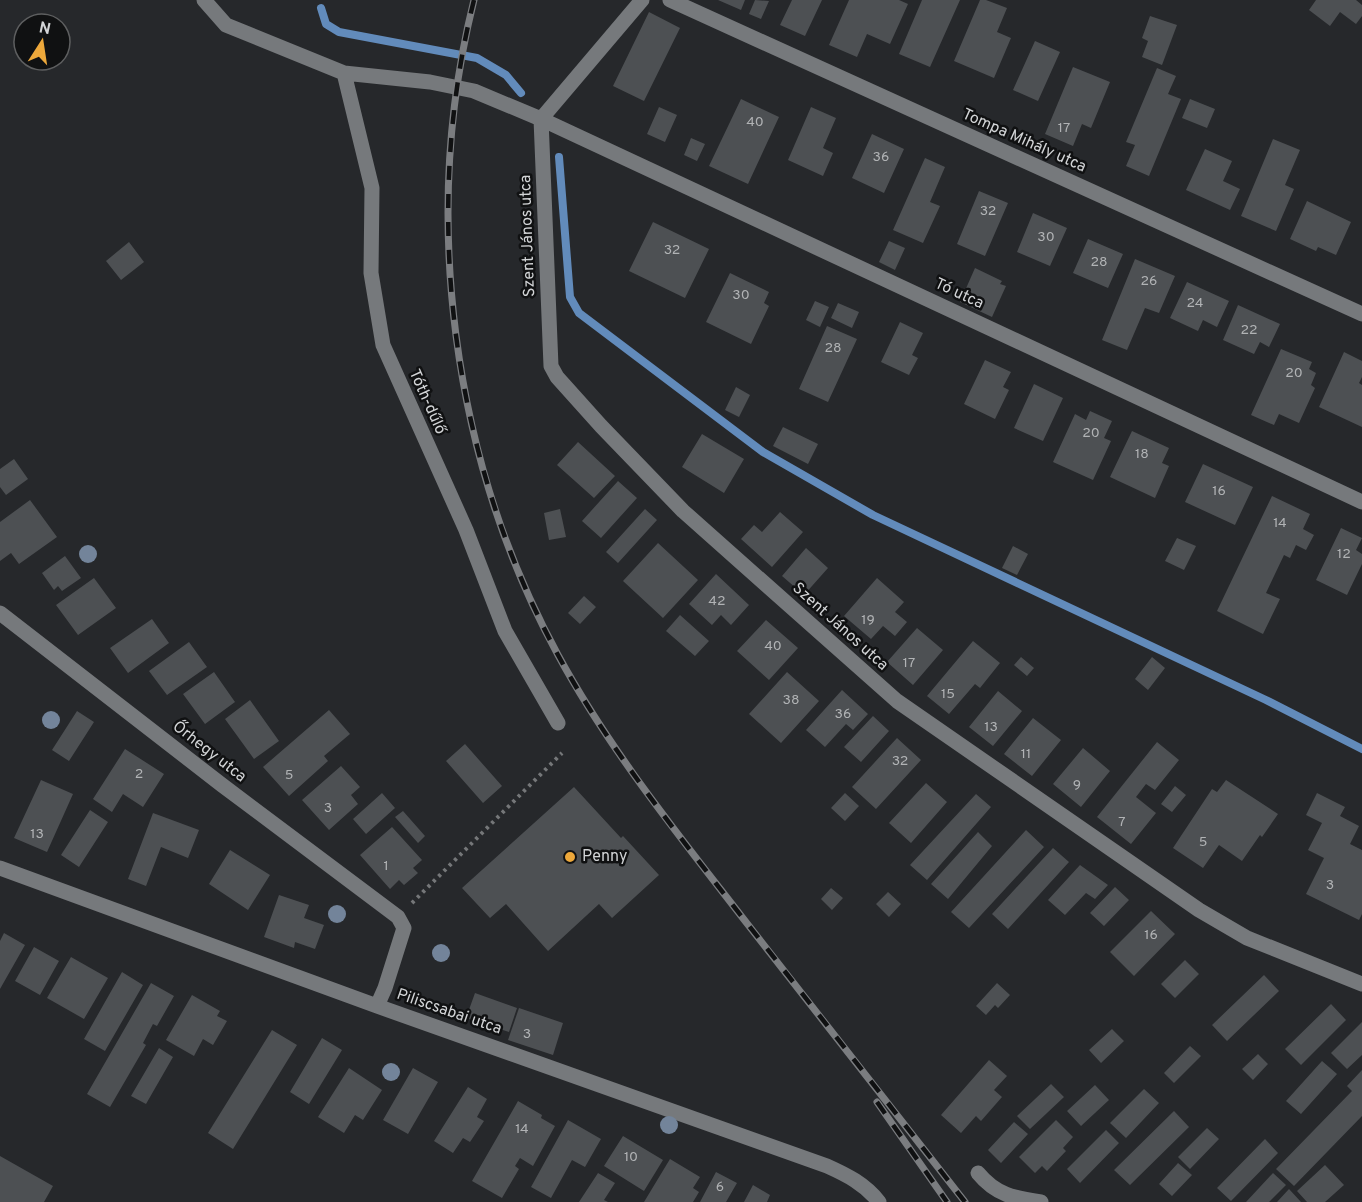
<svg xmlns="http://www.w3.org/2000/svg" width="1362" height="1202" font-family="Overpass,sans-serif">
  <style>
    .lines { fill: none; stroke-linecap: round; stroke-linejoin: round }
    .stream { stroke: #628bbb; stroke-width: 8 }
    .building { fill: #4d5053 }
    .path { stroke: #757779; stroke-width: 4; stroke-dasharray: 3 4.5; stroke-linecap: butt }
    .minor { stroke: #76797c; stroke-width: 15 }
    .rail-casing { stroke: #7b7d80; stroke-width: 7 }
    .rail { stroke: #101112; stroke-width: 4.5; stroke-dasharray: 14; stroke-linecap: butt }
    .tree { fill: #73849a }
    .poi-dot { fill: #eda83b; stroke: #101112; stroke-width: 2 }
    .labels { text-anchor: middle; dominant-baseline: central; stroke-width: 5; stroke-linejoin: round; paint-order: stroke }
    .number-label { font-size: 14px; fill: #b1b3b5 }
    .street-label { font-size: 16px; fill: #d2d4d6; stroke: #101112 }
    .poi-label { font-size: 16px; fill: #d2d4d6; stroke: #101112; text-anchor: start }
  </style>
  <rect width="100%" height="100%" fill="#26282b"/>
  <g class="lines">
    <path class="stream" d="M321,8L326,24L339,32L477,58L506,75L521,93
      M559,157L570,297L579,313L763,452L873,515L1266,700L1362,749"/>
  </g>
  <path class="building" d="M718,0H745L741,10Z
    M755,0L769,1L761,19L749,14Z
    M792,0H822L805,36L780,25Z
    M849,0H899L908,4L890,44L867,34L857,57L829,45Z
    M922,0H960L930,67L899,54Z
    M980,0H986L1007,8L997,32L1011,38L994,78L954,61Z
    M1316,0H1356L1362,5V16L1356,24L1340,12L1330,26L1309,10Z
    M649,12L680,28L644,101L613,86Z
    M1150,16L1177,25L1162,65L1142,57L1148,41L1142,38Z
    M1035,41L1060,52L1038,101L1013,90Z
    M1073,67L1110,82L1091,128L1082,124L1073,146L1045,134Z
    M1157,68L1176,76L1168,94L1181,99L1149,176L1126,166L1135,145L1126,142Z
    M741,99L779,117L748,184L709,166Z
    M1190,99L1215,109L1207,128L1182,118Z
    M659,107L677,115L665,142L647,134Z
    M811,107L836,118L823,148L833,153L823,176L788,160Z
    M872,134L904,149L884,193L852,178Z
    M691,138L705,144L697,161L684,155Z
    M1273,139L1300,150L1285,185L1294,189L1276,231L1241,216Z
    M1205,149L1232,161L1223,181L1240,189L1230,210L1186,190Z
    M925,158L945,167L930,202L940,206L923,243L893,230Z
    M979,191L1008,203L985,256L957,244Z
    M1307,201L1351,222L1336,255L1318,247L1316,251L1290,239Z
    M1033,213L1067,228L1050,266L1017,252Z
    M653,222L709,249L685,298L629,271Z
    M1088,239L1123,254L1108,288L1073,273Z
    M889,241L905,248L895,270L879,262Z
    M129,242L144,262L121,280L106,261Z
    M1135,259L1175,276L1159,313L1145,308L1127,350L1102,340Z
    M975,268L1002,281L1000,284L1006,286L992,317L960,302Z
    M730,273L769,292L764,303L769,306L751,344L706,322Z
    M1187,282L1229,301L1217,327L1203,320L1198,331L1170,318Z
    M815,301L829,307L820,327L806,320Z
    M838,303L859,312L852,328L831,318Z
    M1238,305L1280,324L1269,347L1260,342L1254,354L1223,340Z
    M900,322L923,333L912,355L918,358L909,375L881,362Z
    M827,326L857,339L828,402L799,389Z
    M1281,349L1312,362L1309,369L1316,373L1311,385L1315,388L1299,423L1279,414L1274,425L1251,415Z
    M1344,352L1362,361V377L1359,383L1362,385V427L1319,407Z
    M985,360L1011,372L1003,387L1009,390L995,419L964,404Z
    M1034,384L1063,398L1043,441L1014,428Z
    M736,387L750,395L739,417L725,410Z
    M1090,411L1112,421L1104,438L1111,441L1093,480L1053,462L1075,414L1086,420Z
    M783,427L818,444L808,464L773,446Z
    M1132,431L1169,448L1162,463L1169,466L1155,498L1110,477Z
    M702,434L744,459L724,493L682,467Z
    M578,442L615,476L594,498L557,465Z
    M14,459L28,479L6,495L0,487V469Z
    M1203,464L1253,487L1235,525L1185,502Z
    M618,481L637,498L601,538L582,521Z
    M1272,496L1310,514L1303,529L1314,535L1306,550L1296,545L1290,558L1284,555L1266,593L1280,599L1263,634L1217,611Z
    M30,500L57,537L19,564L11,553L0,561V522Z
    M560,509L566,537L549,540L544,513Z
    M645,509L657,520L618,563L606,552Z
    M780,512L803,532L772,567L741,539L754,525L762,532Z
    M1341,528L1362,538L1356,550L1362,554V564L1347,595L1316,580Z
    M1177,538L1196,546L1184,570L1165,561Z
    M658,543L698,580L663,618L623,581Z
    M1013,546L1028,554L1017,575L1002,568Z
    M806,548L828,568L804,595L782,576Z
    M65,556L81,578L62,591L58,586L54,590L42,573Z
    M716,574L749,605L731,625L721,615L712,625L689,604Z
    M94,578L116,608L78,635L56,605Z
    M877,578L904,602L895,612L907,622L895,636L883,626L871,639L844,616Z
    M584,596L596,607L580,624L568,613Z
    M680,615L709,641L695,656L666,631Z
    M152,619L169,643L128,673L110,648Z
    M766,620L798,648L769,680L737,651Z
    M917,628L943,650L913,685L887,662Z
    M973,641L1000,663L980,688L975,684L949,714L927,696Z
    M189,642L207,667L167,695L149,671Z
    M1021,657L1034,668L1027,676L1014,665Z
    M1152,657L1165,668L1148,690L1135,679Z
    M214,672L235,702L205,724L183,694Z
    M787,672L819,701L781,743L749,714Z
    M842,690L868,714L853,730L846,724L825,747L806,730Z
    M998,691L1022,711L993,746L969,727Z
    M250,700L279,741L254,759L225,719Z
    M329,710L350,734L324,756L328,761L289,796L263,767Z
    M77,711L94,722L69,761L52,750Z
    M873,716L889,731L861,762L844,747Z
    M1033,718L1061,740L1032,776L1004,754Z
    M897,738L921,760L876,809L852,787Z
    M1157,742L1179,760L1155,790L1146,784L1136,797L1156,813L1131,844L1097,817Z
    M465,744L502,786L483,803L446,761Z
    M1083,748L1110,771L1081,807L1053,784Z
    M125,749L164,774L143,807L123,794L112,812L93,799Z
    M341,766L360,787L351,795L358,804L329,830L302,800Z
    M41,780L73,794L47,852L14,838Z
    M1226,780L1278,814L1262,837L1260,835L1242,861L1219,845L1203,868L1173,848L1212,789L1217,792Z
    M926,783L947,802L911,843L889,823Z
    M1175,786L1186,795L1172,812L1161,804Z
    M574,787L621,838L623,836L659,875L612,918L599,904L548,951L506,904L490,918L462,888Z
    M382,793L395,808L366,834L353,819Z
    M845,793L859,806L845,821L831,808Z
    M1317,793L1345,807L1340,816L1359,826L1350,844L1362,850V914L1359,920L1306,894L1324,858L1308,850L1322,823L1306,815Z
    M976,794L991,807L927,880L910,865Z
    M90,810L108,822L79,867L61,855Z
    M403,811L425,836L418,843L395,817Z
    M153,813L199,830L188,858L161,847L146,886L128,879Z
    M392,827L422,860L413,868L418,873L404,885L399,880L390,889L360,855Z
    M1026,830L1044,847L969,928L951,912Z
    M978,832L992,846L948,899L931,884Z
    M1053,848L1069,862L1008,929L992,914Z
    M230,850L270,875L248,910L209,884Z
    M1080,865L1108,885L1095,899L1086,893L1065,915L1048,900Z
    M1115,887L1129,900L1104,926L1090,913Z
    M831,888L843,898L832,910L821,899Z
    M888,892L901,904L889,917L876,904Z
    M279,895L309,905L304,918L324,925L315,949L295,942L294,948L264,937Z
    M1151,911L1175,934L1134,976L1110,952Z
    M4,933L25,945L0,989V941Z
    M34,947L59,961L40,995L15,981Z
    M71,957L108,978L84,1019L47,998Z
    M1185,960L1199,974L1175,998L1161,984Z
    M122,972L143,985L105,1051L84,1039Z
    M1264,975L1279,991L1227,1041L1212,1025Z
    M151,983L174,996L157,1026L153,1024L143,1043L146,1045L110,1107L87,1094Z
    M997,983L1010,995L998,1008L995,1005L986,1015L976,1006Z
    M475,993L517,1008L509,1032L466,1018Z
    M192,995L220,1011L217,1016L227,1021L213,1045L203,1039L194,1056L166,1040Z
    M1331,1004L1346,1020L1301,1065L1285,1049Z
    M519,1008L563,1023L553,1055L508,1040Z
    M1362,1022V1055L1347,1069L1331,1053Z
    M1112,1029L1124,1041L1101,1063L1089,1050Z
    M272,1030L297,1045L233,1149L208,1133Z
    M322,1038L342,1050L309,1104L290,1092Z
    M1190,1046L1201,1056L1174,1083L1164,1073Z
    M159,1048L173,1057L146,1104L131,1096Z
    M1258,1054L1268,1064L1253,1080L1242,1069Z
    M989,1060L1007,1076L994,1090L1002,1097L981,1121L976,1116L961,1133L941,1115Z
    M1322,1061L1337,1074L1301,1114L1286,1101Z
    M349,1068L382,1090L363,1120L355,1115L344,1133L318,1117Z
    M413,1068L438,1082L408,1134L383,1120Z
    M1362,1070V1116L1294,1186L1276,1169L1352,1091L1347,1086Z
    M1051,1084L1064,1097L1030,1129L1017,1116Z
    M1095,1085L1109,1100L1081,1126L1067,1111Z
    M468,1087L487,1099L477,1117L484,1121L470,1142L463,1138L453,1153L434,1141Z
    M1144,1089L1159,1103L1126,1138L1110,1123Z
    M518,1101L542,1115L541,1118L555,1126L533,1166L520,1158L515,1166L519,1169L502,1198L472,1181Z
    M1174,1111L1189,1127L1130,1185L1114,1170Z
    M568,1120L601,1139L585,1167L572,1160L551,1198L531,1187Z
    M1056,1120L1073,1137L1063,1148L1066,1151L1047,1171L1042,1166L1035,1173L1019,1157Z
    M1014,1122L1028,1134L1001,1163L988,1150Z
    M1207,1128L1219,1139L1190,1169L1178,1157Z
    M1106,1130L1119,1143L1080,1183L1067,1169Z
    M623,1136L663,1160L644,1191L604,1166Z
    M1265,1139L1278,1153L1231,1201L1217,1188Z
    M0,1156L53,1186L44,1202H0Z
    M670,1159L700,1177L693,1188L699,1192L693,1202H644Z
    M1178,1163L1192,1175L1172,1196L1159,1184Z
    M1325,1165L1344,1185L1325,1202H1307L1297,1191Z
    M716,1172L737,1183L726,1202H700Z
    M598,1173L615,1183L604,1200L608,1202H579Z
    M1273,1173L1286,1185L1269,1202H1246Z
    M753,1185L770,1195L767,1202H744Z
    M1289,1189L1301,1202H1277Z"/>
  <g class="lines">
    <path class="path" d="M412,903L562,753"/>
    <path class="minor" d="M204,0L226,25L344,73L430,82L474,91L541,119L1362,502
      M670,0L1362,314
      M344,73L372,188L371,273L383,345L466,530L505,631L558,723
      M541,119L551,366L557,377L601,426L683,511L897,701L1199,910L1247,938L1362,984
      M541,119L642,0
      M0,613L222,785L398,917L404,928L385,988L377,1006
      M0,868L377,1006L827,1166C847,1175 865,1184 879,1202
      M978,1173C996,1195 1014,1198 1041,1202"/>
    <defs>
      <path id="rail" d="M474,0C420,216 452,460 558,655C609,749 677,833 742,917C817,1012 891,1107 965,1202
        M877,1102L947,1202"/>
    </defs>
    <use href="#rail" class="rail-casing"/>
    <use href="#rail" class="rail"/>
  </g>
  <g class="tree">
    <circle cx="88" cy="554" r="9"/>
    <circle cx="51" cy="720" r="9"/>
    <circle cx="337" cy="914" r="9"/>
    <circle cx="441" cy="953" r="9"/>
    <circle cx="391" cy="1072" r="9"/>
    <circle cx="669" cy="1125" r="9"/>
  </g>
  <circle class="poi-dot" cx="570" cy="857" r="6"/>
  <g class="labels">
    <g class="number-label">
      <text x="755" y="122">40</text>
      <text x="1064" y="128">17</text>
      <text x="881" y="157">36</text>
      <text x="988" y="211">32</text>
      <text x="1046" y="237">30</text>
      <text x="672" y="250">32</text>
      <text x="1099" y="262">28</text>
      <text x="1149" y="281">26</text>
      <text x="741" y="295">30</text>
      <text x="1195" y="303">24</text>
      <text x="1249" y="330">22</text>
      <text x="833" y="348">28</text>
      <text x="1294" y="373">20</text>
      <text x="1091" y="433">20</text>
      <text x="1142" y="454">18</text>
      <text x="1219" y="491">16</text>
      <text x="1280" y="523">14</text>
      <text x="1344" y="554">12</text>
      <text x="717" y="601">42</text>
      <text x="868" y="620">19</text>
      <text x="773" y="646">40</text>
      <text x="909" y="663">17</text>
      <text x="948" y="694">15</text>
      <text x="791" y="700">38</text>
      <text x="843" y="714">36</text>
      <text x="991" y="727">13</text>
      <text x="1026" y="754">11</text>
      <text x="900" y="761">32</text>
      <text x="139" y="774">2</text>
      <text x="289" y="775">5</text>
      <text x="1077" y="785">9</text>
      <text x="328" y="808">3</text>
      <text x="1122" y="822">7</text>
      <text x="37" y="834">13</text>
      <text x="1203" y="842">5</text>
      <text x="386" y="866">1</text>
      <text x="1330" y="885">3</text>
      <text x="1151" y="935">16</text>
      <text x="527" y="1034">3</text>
      <text x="522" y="1129">14</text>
      <text x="631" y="1157">10</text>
      <text x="720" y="1187">6</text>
    </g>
    <g class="street-label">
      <text transform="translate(1024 141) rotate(24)">Tompa Mihály utca</text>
      <text transform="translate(528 236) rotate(-92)">Szent János utca</text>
      <text transform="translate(959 294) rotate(25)">Tó utca</text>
      <text transform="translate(427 402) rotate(66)">Tóth-dűlő</text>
      <text transform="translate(840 627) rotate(42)">Szent János utca</text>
      <text transform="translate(209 752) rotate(38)">Őrhegy utca</text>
      <text transform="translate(449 1012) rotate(19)">Piliscsabai utca</text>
    </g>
    <g class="poi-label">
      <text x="582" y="857">Penny</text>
    </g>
  </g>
  <g transform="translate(42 42) rotate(12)"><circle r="28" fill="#101112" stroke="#5e5f60" stroke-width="1.5"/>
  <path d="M0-4.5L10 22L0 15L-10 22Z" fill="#eda83b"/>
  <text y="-9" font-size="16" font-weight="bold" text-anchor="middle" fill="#d2d4d6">N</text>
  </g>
</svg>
